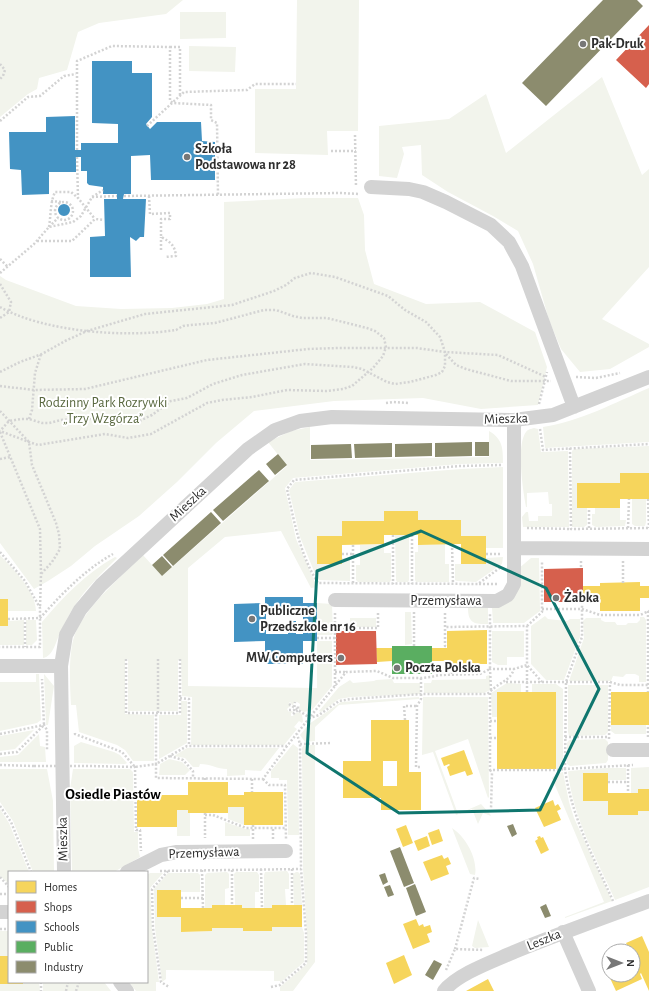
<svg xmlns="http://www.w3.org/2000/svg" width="649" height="991" font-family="'Alegreya Sans',sans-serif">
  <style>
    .green { fill: #f2f4ec }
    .homes { fill: #f6d55c; fill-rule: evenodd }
    .shops { fill: #d6604d }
    .schools { fill: #4393c3; fill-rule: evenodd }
    .public { fill: #5aae61 }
    .industry { fill: #8c8c6e }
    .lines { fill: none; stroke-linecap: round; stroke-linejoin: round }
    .path { stroke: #d3d3d3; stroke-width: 2.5; stroke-dasharray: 2 2; stroke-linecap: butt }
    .minor { stroke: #d3d3d3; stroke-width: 14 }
    .path-bridge { stroke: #d3d3d3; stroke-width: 2.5; stroke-dasharray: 2 2; stroke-linecap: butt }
    .marked { fill: none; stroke: #0f766e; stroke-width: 3; stroke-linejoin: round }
    .poi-dot { fill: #777; stroke: #fff; stroke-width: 1.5 }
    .labels { text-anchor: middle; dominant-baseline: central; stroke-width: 4; stroke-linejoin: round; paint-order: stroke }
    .poi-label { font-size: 14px; font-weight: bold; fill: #2e2e2e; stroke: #fff; text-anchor: start }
    .park-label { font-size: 14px; fill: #58673e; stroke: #fff }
    .street-label { font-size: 14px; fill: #2e2e2e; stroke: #fff }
    .neighbourhood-label { font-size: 15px; font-weight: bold; fill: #000; stroke: #fff }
  </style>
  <rect width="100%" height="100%" fill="#fff"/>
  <path class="green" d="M0,0H183L166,14L99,23L78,32L67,70L39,78L37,89L28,94L0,117Z
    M297,0H359L358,131H327L328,155L255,153V89H296Z
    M180,12H226V38L180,39Z
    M189,46L236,47L235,72L189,71Z
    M602,77L642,175L649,169V267L602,319L649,344V347L610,369L580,372L561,349L549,320L533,264L518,231L493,216L448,192L422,175L421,145L402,147L404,154L397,178L379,176V126L449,119L486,94L506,153Z
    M304,198H358L364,215L365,250L374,284L426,304L480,302L535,332L547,367L538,405L481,409L423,398L334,401L254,411L216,443L177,482L139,516L95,546L71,566L48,581L34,589L0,543V276L6,280L76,306L121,309L172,308L207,304L224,299V202Z
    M649,388V442L545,448L543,427C581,421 614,403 649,388Z
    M310,427V460L489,457V431C503,439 503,449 503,463L460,464L293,478L285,488L296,539L317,587L311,588L281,531L225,537L188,568V686L317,688V641H332V686L312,710L304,712L299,710L300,704L297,702H294L293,706L290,702L289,703V706L293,707H289L287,709L289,712L292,711L293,712L291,713V716H293L295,713L300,712L302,715L303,721L302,723L299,721L294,727L297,729L284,745H191L192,697L182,696L181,659L178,660V711H128V659H125V714L154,715V761H133L125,750L117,745L79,732L76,705H71C70,686 68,652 75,634C88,604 120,578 143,555L162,576L287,466L268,442L291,431Z
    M534,428L538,429L541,452L568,451L569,527H523L522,517L526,512H528L529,521H538V516H552V504H549L548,492L527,493V507H526C523,491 516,445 526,432C528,429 531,429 534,428Z
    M649,446V473H620V483L577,508H587V525L584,527H572V451L574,449Z
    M503,467V548H486V536H461V520H418V511H384V521H342V536H317V564H342V558H350V581L319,580L316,576L300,537L289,490L295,482L461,469Z
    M632,499H646V522L645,526H635L632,524Z
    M595,508H620V520H626L625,526L596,527L592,525V514H595Z
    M395,535H409V580L408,582H397L396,580Z
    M384,544V553H391V580L390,582H358L356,580V565H360V545Z
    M445,544V564H449V582H416L415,580V552H418V545Z
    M0,555C13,569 36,591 36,611H8V599H0Z
    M115,557L117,558C102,573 85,589 74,607C69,614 65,623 61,631C56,640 54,656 43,658L42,622C64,596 85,574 115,557Z
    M503,557L502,564L476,582L457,581L455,580V564H486V558Z
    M531,558H539L540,611L524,623H493L492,608L518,569Z
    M317,603L332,604L333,633L332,635H317Z
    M468,608H488V624C475,624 468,624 468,608Z
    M405,612H411L412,644L405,645Z
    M545,616L548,619L567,621L570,619H580V637L564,680H546L531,664V626Z
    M640,617H644L646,620V682H639V676L635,674H626L623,677L613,676L611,681H569L584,638L583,621L586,618H601V620L605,622H615L617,625H626L628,623H637L640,620Z
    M350,618H376V627H350Z
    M24,620V645H0V626H8V621Z
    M26,620H36L37,640L32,645H26Z
    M492,631H524V657H507V665H498L492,662Z
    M36,674H39L41,720L37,723L0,731V682H36Z
    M44,674L54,686L48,725H46Z
    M490,675V690L484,693H424V683H431L432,680L486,679V676Z
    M392,679L394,683H420V694L351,697L339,699L321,712L319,711L339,687L350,680L353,683L374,681L376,680Z
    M507,683L521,684V692L497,717H492L491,693Z
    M532,684H556L563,689V766L556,769L532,692Z
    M568,685H608V732L605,735L569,736L568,732Z
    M419,697V699L339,705L315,727V741L305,742L300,735L309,724L341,702Z
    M423,697H488L489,797L488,798L468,739L435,751L458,814L481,804L490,814L491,816L483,813L478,824L472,809L456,815L433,752L422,755Z
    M181,701H187V743L159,759V715H181Z
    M611,725H646V734H615L611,731Z
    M34,730L15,749L0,751V736Z
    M39,734L40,746L45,747L46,762H0V757L18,755Z
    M605,739L608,742V760L606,763L570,766L567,764V743L569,740Z
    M81,742L114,752L120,755L127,763L125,764L74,763V746Z
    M293,744L298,748L299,835H288L287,780H279V778H271V771Z
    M304,745H315V962L293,991H280V987L307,964V934L303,869L302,748Z
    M187,748H279L261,771L245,770V775L227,776V769C217,769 211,764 200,764L199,767H193L185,758L174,756Z
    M169,759L182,762L190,770L185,775H159L160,764Z
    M649,767V789H638V793H631V768Z
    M605,768H626V780H608V773H583V801H608L609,815H638V811H649V887L615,900C597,859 573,818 568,772L569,771Z
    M0,769H47L53,801L54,872H33L13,821L0,802Z
    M73,769H130L133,772L134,832H138V848L140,857L114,872H72L70,789Z
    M563,772L569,802L574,818L612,901L565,918V917L604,902L552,778L556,774Z
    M228,807H244V825L228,819Z
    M0,809L9,823L29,872H9V884L0,876Z
    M177,810H188V813H190V836H177Z
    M225,822L245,829H250V836H225Z
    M452,828C466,837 478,859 475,875L470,874Z
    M287,871L289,874V889H285L286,905H273L272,908H264V875L265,872Z
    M227,872L229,874V888L225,889V905H212V908H205V875L207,873Z
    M236,872H257L259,875V892H255V908H242V905H235L234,874Z
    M296,872H298L300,874L302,905H294L293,874Z
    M150,873H163L150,888L152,929L159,982H156V991H136L129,982H147V875Z
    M168,873H198L200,875V892H181V890H157V917H181L182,932L212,931V928H243V931H272V927H302L304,933V962L280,983V981H274V971L166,970V979L162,982L155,928L154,889Z
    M478,920L489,947L475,948L472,946Z
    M0,931H9V956H0Z
    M23,982H39L40,991H0V984H23Z
    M43,982H104L111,991H43Z"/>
  <path class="homes" d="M620,473H649V499H620V508H577V483H620Z
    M384,511H418V520H461V536H486V564H461V544L418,545V535H384V544L342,545V564H317V536H342V521H384Z
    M640,582V586H649V598H640V611H600V599H583V586H600V583Z
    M0,599H8V626H0Z
    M487,630V664H447V661H432V648H447V631Z
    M376,648H392V661L377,662Z
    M497,692H556V769H497Z
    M611,692H649V725H611Z
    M371,720H409V772H421V810H381V798H343V761H371ZM383,761H397V786H383Z
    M464,750L473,774L467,776L465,771L450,776L447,767L450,765L449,764L444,766L441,758Z
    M583,773H608V793H638V789H649V811H638V815H608V801H583Z
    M188,782H228V795H244V792H283V825H244V807H228V813H188V810H177V827H137V795H188Z
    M553,800L555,806L558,804L561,809L557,811L561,820L544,827L535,808Z
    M406,825L413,843L403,847L396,829Z
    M439,829L443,841L432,845L428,833Z
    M427,836L430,846L418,851L414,841Z
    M540,836L541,838L543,837L549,850L541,854L535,841L538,839L537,837Z
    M442,855L444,859L448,857L451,864L446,866L449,874L431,881L423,862Z
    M157,890H181V908H212V905H242V908H272V905H302V927H272V931H243V928H212V931L181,932V917H157Z
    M416,919L419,926L423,924L424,927L430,925L432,932L427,934L430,942L413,949L403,924Z
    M642,936L649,952V991L641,973L640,974L642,979L616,991L603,963L609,960V975H633V951H630L626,943Z
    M404,955L412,975L394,984L386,963Z
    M0,956H9V982H23V984H0Z
    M488,979L494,991H466Z"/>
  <path class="shops" d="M649,25V84L646,88L616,60Z
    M583,568V602H544V569Z
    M336,631H376L377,664L336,665Z"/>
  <path class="schools" d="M92,61H132V73H152V117L146,124L150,129L157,122H201L202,141L215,142V180H151L150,155L131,156V194H124L123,199H146L144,237H140L136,241L130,237L131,277H90V237L105,236L104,199H117V194H103V187L89,185L87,183V171H81V157H76V172H49V194L22,195L21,170L10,169L9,132H46V117L75,116V150H81V143H118V124L92,123Z
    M58 210a6 6 0 1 1 12 0a6 6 0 1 1-12 0Z
    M265,597H303V603H317V641H303V664H265V641L234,642V604L265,603ZM266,612H303V634H296V621H288V634H266Z"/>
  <path class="public" d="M392,646H432V674H392Z"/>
  <path class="industry" d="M603,0H637L643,6L546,106L522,83Z
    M472,442V456L435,457V443Z
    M475,442H489V456H475Z
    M392,443V457L355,458L354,444Z
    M432,443V456L395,457V444Z
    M351,444L352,458L311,459V445Z
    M278,454L287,465L275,475L266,464Z
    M259,470L269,481L223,521L213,510Z
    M211,512L221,523L173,566L163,555Z
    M162,556L172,567L162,576L152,565Z
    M513,824L517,834L512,837L507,826Z
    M400,847L414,883L404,887L390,851Z
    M385,873L388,882L383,885L379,875Z
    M415,884L426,912L416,916L406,888Z
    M390,885L394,895L388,897L384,887Z
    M546,904L551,916L545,918L540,907Z
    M434,960L442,964L433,980L425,975Z"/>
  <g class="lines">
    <path class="path" d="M170,47H180V96
      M0,64L5,70L3,76L0,79
      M0,121L28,97L40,96L64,76L76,74
      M147,126L184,92L247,90L255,84H296
      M355,135L356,187
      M77,150V61L112,46L170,47V101L173,103L211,105V120L217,123L218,195
      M331,151H356
      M77,157L78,198L95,219
      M124,196L340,193L360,194
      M149,196L150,214L170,213V219H161V237C171,242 175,246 176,256L165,257
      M92,197L117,196
      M51,201L61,202
      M55 211a9 9 0 1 1 18 0a9 9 0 1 1-18 0Z
      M49,227C51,215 50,203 55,192H71L78,198
      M49,227L58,218
      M37,241H72L95,219L104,220
      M161,250V237
      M0,259L8,267
      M0,273L34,244L49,227L73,222L81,216L92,197L103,190
      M0,284L11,302L9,312L0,318
      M0,307C44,332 126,338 176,330L183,326L191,325L215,323L264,310H276L293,316L302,318H327L367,328L375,331L384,338L386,347L383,356L373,368L352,386L343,389L326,391L287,390L252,397L222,400L207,403L151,434L128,438L105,434L38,445L29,442L0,431
      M446,354L456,365L466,369L477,372L511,381H551
      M0,372L20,362L42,354L65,341L87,331L145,314L232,305L274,291L286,285L295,278L311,273L335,277L388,296L405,310L426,322L440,337L445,352V366L442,372L436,375L410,382L395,384L387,382L362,369L353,367L305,364L242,375L213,384L187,398L171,401L152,415L135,423L106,424L86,418L61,420L49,423H42L29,419H21L9,421L0,431
      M576,377L596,378L620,373
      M0,386L34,390L85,389L207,360L308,349L338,348H417L445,352L498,355L546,377
      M386,403L393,402L409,403
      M539,404L547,372
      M0,411L29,442L32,465L56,523L59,534L60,549L52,562L41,574
      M29,419L32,410L35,373L41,354
      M540,429L543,450L649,444
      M0,432L40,529L41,574L40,608
      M570,448L571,529L649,528
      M0,459L10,457
      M501,465L460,466L294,480L287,489C294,521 300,555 318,583L478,584L501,567
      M648,499L649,528
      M527,528L571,529
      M589,528V508
      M628,528L629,499
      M393,535V584
      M412,535V584
      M452,544L453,584
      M353,545V584
      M0,552L25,581L40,608V647H0
      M342,554H353
      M486,554H502
      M581,561V568
      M623,583V561
      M479,584H498
      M542,609H582L600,615H640L649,611
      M648,611V692
      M414,612V646
      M335,613V686
      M445,613V646H447
      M25,618V647
      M8,619L40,618C62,594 84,570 113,554
      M527,626L542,612V561
      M335,628H378V613
      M317,638H335
      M126,659V713H180V659
      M452,664V674
      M335,672H345
      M421,678V699L417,706L416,767H421
      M506,682H610L620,685H649
      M491,690L490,669H514
      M527,692V665L542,682
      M490,693V770H556L565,769L566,682L582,637V602
      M180,698L189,699V746
      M289,704L310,718L319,715L339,701L351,699L422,694H487C489,693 490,691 492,690C500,682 510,681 514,669L527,665V626L445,627
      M289,710H294L295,702
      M158,713V659
      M293,714L298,710V705
      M405,720L404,706H417
      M490,721H497
      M75,733V734L122,752L135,767L156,764V713
      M0,734L44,725L47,730V751
      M565,737H609
      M648,737V725
      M490,738H497
      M609,739L610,682
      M300,744L332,743
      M287,746L263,779L156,778V764L187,746H287L346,672L377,671L393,678H421L431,677L439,675L480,674L490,669V614
      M0,754L17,752L44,725L42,679
      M170,756L183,760L193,771V778
      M0,765L34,766
      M628,765V793
      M90,766L135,767L136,830H140L141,851
      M490,770L492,773L491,809
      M205,778V782
      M252,779V792
      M263,779L269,785H285L286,839
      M608,782H628
      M0,806L11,822L31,872
      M205,813V838
      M205,815H213L246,828H286
      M253,825V839
      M273,839V828
      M261,869L262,908
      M292,869V905
      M202,870L203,908
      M232,870V905
      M160,871L301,869
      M168,871L152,889L153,928L161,982L169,987
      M0,877L9,887
      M0,894H9
      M181,898H203
      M613,901C594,858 571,816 565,769L633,765
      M0,929H9
      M455,949L474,878L480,879
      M446,970L455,949L484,950
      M41,982V991
      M271,987L280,985L306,963V933L301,869L300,744L297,734
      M66,991L68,982
      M76,991L79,982"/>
    <path class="minor" d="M371,187L409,189L423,192L446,202L491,225L509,242L522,266L574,407
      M514,420V548L649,549
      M335,600L497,601L508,595L514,584V548
      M0,666H61
      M613,750H649
      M64,872L61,666L66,635L80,610L101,585L248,449L275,430L300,421L332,417L514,420L553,415L649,377
      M127,872L161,855L177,852L286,851
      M0,912H9
      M563,932L589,991
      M120,982L127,991
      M444,991C457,974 494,961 514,952C558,934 603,918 649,901"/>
    <path class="path-bridge" d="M34,766H90"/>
  </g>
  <path class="marked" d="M421,531L546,588L599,689L540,810L399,813L307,753L317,571Z"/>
  <g class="poi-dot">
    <circle cx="583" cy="44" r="4"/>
    <circle cx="187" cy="157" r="4"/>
    <circle cx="556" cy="598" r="4"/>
    <circle cx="252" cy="619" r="4"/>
    <circle cx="341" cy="658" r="4"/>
    <circle cx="397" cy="668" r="4"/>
  </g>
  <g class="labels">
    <g class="poi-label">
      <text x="591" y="44">Pak-Druk</text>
      <text x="195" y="149">Szkoła<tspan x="195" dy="16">Podstawowa nr 28</tspan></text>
      <text x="564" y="598">Żabka</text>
      <text x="260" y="611">Publiczne<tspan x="260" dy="16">Przedszkole nr 16</tspan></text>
      <text x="333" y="658" text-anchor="end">MW Computers</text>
      <text x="405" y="668">Poczta Polska</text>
    </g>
    <g class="park-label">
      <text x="103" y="403">Rodzinny Park Rozrywki<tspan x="103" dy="16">„Trzy Wzgórza”</tspan></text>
    </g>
    <g class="street-label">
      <text transform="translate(506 419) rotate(-2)">Mieszka</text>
      <text transform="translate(188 504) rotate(-43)">Mieszka</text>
      <text x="446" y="601">Przemysława</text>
      <text transform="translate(63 839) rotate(-91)">Mieszka</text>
      <text transform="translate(204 853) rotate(-2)">Przemysława</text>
      <text transform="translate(544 940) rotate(-22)">Leszka</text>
    </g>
    <g class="neighbourhood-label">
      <text x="113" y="794">Osiedle Piastów</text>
    </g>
  </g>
  <rect x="8" y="871" width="140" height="112" fill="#ffffff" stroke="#ababab"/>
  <rect x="16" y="881" width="20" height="12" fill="#f6d55c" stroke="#ababab"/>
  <text x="44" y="891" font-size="12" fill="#2e2e2e">Homes</text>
  <rect x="16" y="901" width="20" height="12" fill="#d6604d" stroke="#ababab"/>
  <text x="44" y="911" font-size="12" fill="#2e2e2e">Shops</text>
  <rect x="16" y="921" width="20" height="12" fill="#4393c3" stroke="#ababab"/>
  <text x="44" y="931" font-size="12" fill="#2e2e2e">Schools</text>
  <rect x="16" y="941" width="20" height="12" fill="#5aae61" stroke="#ababab"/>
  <text x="44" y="951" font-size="12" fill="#2e2e2e">Public</text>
  <rect x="16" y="961" width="20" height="12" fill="#8c8c6e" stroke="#ababab"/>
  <text x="44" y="971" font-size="12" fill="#2e2e2e">Industry</text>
  <g transform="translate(621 963) rotate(90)"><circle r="19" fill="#ffffff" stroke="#ababab"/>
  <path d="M0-3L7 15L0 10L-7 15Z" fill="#777777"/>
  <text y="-6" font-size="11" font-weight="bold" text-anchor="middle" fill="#2e2e2e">N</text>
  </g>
</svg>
